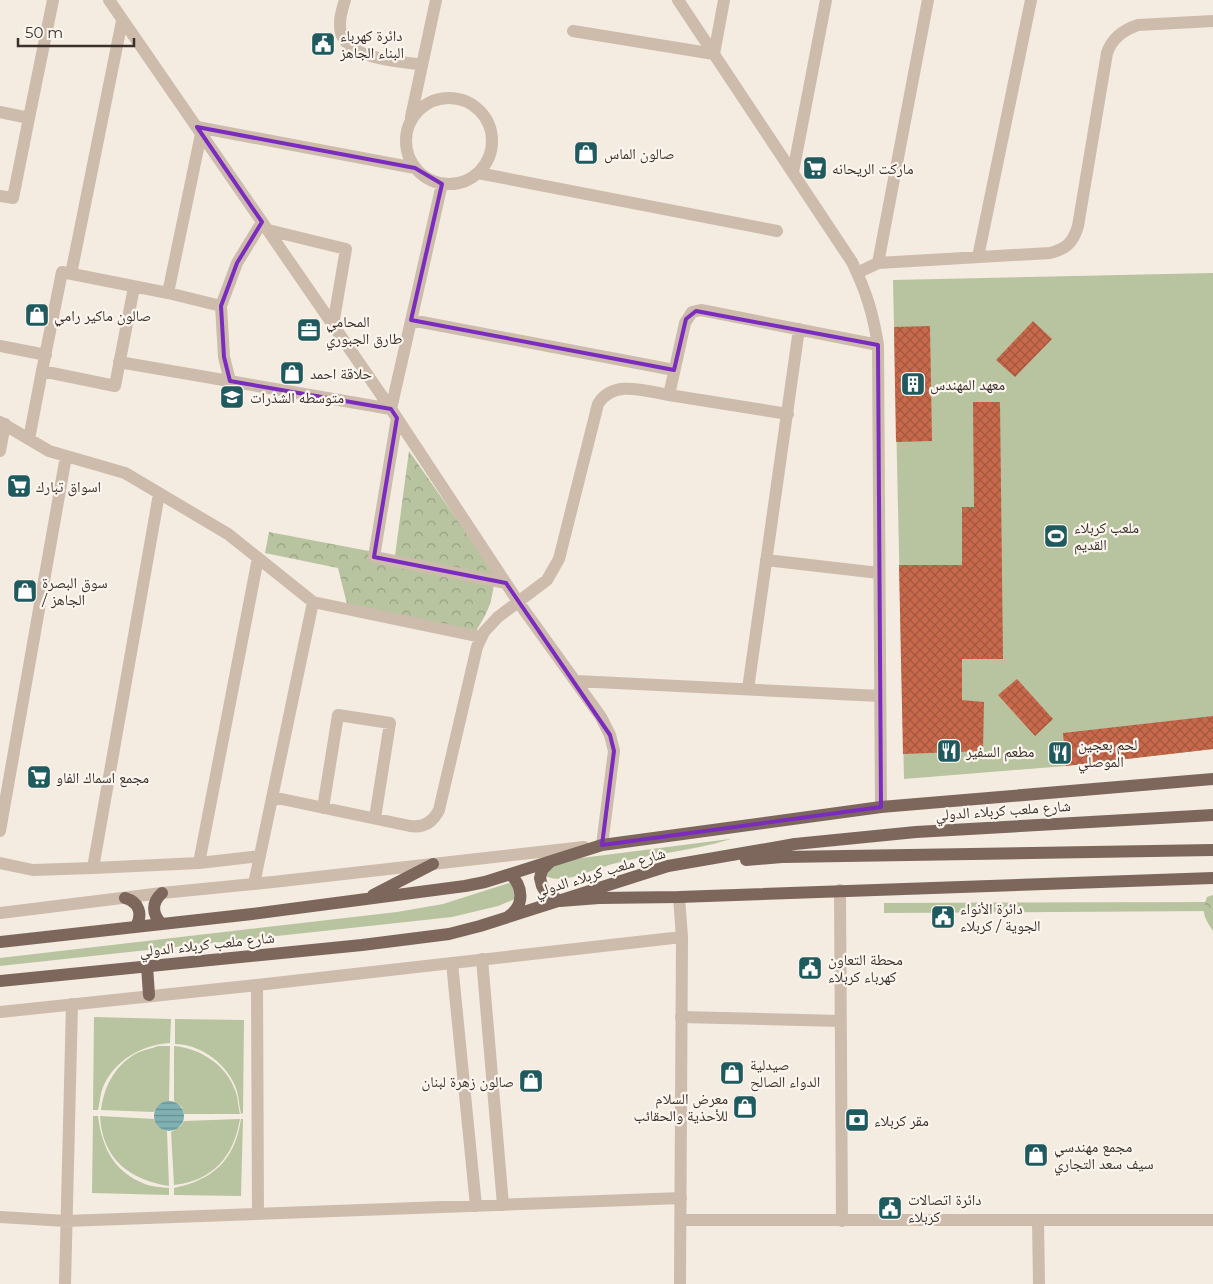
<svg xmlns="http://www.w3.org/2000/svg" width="1213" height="1284" font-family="Montserrat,'Noto Naskh Arabic',sans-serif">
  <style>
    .grass { fill: #b8c4a0 }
    .forest { fill: url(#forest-crowns) }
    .water { fill: url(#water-rules) }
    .building { fill: url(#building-cross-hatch) }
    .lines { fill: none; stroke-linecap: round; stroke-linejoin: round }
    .minor { stroke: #cdbbac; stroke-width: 12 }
    .tertiary { stroke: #cdbbac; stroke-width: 12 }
    .primary { stroke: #7d675c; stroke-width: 12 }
    .marked { fill: none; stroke: #7b2cbf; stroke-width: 4; stroke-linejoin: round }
    .labels { text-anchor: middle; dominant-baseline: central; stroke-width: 4.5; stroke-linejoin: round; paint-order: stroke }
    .poi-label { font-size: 15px; fill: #3b302b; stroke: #fbf5ee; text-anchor: start }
    .street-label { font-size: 15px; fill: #3b302b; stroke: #fbf5ee }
  </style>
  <defs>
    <pattern id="forest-crowns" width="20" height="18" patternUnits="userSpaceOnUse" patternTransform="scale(1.25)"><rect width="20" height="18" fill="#b8c4a0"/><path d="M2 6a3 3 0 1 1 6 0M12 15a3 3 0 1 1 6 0" fill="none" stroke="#97a083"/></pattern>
    <pattern id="water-rules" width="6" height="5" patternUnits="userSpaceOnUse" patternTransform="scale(1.25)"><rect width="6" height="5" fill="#7fb0b2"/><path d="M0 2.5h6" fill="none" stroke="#699091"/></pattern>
    <pattern id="building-cross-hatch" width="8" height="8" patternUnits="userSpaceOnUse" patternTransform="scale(1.25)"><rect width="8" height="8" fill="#c8694b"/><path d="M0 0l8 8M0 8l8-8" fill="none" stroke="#a4573f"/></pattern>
  </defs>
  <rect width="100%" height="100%" fill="#f4ebe1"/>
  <path class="grass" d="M1213,273V749L1066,766L904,779L893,280Z
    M730,839H731C691,852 649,853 609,865C592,870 562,885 546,876L547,868L566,860Z
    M509,883L513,884L515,899L498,906L452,917L0,966V958L397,912L443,904Z
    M1213,902V911L884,913V903Z
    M94,1017L171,1019L170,1043C141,1045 115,1060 103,1087C100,1094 100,1103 98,1110H93Z
    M175,1019L244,1020L243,1113L241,1114C239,1106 239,1098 237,1091C229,1065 201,1044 175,1044Z
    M158,1046H170L169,1101C162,1102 157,1106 154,1112L101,1110C104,1087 114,1067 135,1054C142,1050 151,1049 158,1046Z
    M174,1046C200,1048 226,1065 235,1090C238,1097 238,1106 240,1114H184L182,1107L174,1101Z
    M93,1116H98C102,1148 114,1172 145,1184C152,1187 161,1187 169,1188V1195L92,1193Z
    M100,1116L154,1119C156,1125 161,1129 167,1131L169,1186C130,1180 102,1159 100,1116Z
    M240,1119C234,1156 213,1181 174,1185L171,1132L181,1126L184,1121Z
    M241,1119H243L241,1196L174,1195V1188C213,1180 235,1160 241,1119Z"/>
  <path class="forest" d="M409,451L495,574C492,601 491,607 476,631L348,608L338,568L265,553L269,532L395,556Z
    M1213,895V931C1204,917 1201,913 1207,897Z"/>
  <path class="water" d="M154 1116a15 15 0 1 1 30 0a15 15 0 1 1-30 0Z"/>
  <path class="building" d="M1033,321L1052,339L1015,377L996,360Z
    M930,326L932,441L896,442L894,327Z
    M973,402H1000L1003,659H962V700L984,702L983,751L903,754L899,565H962V507H974Z
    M1017,679L1053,719L1035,736L998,695Z
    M1213,716V749L1066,766L1063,733Z"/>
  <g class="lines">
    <path class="minor" d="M109,0L391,409L519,603L601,717L610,735L614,751L602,845
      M345,0C343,7 340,15 340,23C338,60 396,60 422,65
      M678,0L852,262C866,291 873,313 878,345L881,807
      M573,31L714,54L724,0
      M406 141a43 43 0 1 1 86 0a43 43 0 1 1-86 0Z
      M0,112L29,118L13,198L0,196
      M411,117L436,0
      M29,118L53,0
      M197,127L415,168
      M793,172L826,0
      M478,173L777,231
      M268,230L346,249L333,325
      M978,257L1031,0
      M878,263L1050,253C1066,249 1073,243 1078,226L1107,53C1112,38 1123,30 1138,25L1213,21
      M857,273L878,263L928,0
      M71,274L122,21
      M134,287L115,386L42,371L62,272L168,293L221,306
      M168,293L201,134
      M411,320L674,370
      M0,346L46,355
      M119,362L391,409L442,184
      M230,381L224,357L221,306L237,263L262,222
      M669,395L788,414
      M397,418L374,557L506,583
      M0,422L49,451L125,473L228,534L313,602L481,637
      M29,439L42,371
      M0,451L5,424
      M766,560L879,573
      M576,681L880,696
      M748,689L799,329
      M272,797L410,826C424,828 433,822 439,810L477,647L484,632L498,617L547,580L559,559L598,404C613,379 645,391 669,395L685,323L692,312L701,310L878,345
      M323,808L338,715L390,723L375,818
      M0,831L66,456
      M0,863L33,870L93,868L199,863L260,856
      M199,863L258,558
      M93,868L159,494
      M254,884L313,602
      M840,890L842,1221
      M482,959L503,1205
      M452,963L476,1206
      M257,985L258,1214
      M681,1017L841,1021
      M0,1217L66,1221L681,1198
      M681,1220H1213
      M1038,1220L1039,1284
      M65,1284L72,1004"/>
    <path class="tertiary" d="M679,897L682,937L680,1284
      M0,913L162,893L273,882L584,847
      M0,1012L257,985L682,937"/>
    <path class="primary" d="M746,860L782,857L1213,850
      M551,861L542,870L540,878L542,886L546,893L560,901L599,898L679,897L1213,878
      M373,895L433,864
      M125,898C139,902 143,914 136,926
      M509,916C525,905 523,886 510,874
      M162,924C151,914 152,902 162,893
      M0,942L252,914L465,886L485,882L602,845L881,807L1213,779
      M147,966L149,995
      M0,981L362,945L449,934L480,926L668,866L795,844L916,832L1213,815"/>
  </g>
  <path class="marked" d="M197,127L415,168L442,184L411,320L674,370L686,319L696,311L878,345L881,807L602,845L614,751L610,735L506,583L374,557L397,418L391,409L230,381L224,357L221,306L237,263L262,222Z"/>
  <defs>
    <symbol id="civic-square" viewBox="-11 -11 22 22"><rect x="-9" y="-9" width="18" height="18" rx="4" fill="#1f5a5e" stroke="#fbf5ee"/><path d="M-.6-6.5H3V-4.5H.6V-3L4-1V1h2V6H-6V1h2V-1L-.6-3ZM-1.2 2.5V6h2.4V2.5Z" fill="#fff"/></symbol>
    <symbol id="shop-square" viewBox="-11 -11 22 22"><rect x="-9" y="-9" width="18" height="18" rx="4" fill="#1f5a5e" stroke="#fbf5ee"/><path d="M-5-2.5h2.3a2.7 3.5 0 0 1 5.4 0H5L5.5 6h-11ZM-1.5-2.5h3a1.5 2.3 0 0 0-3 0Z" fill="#fff"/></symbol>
    <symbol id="supermarket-square" viewBox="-11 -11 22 22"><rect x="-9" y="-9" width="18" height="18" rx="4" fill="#1f5a5e" stroke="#fbf5ee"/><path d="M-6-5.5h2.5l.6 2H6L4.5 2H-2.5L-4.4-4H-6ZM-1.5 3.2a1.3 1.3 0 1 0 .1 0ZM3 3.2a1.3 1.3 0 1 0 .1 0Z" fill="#fff"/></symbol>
    <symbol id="office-square" viewBox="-11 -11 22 22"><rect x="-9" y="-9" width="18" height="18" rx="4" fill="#1f5a5e" stroke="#fbf5ee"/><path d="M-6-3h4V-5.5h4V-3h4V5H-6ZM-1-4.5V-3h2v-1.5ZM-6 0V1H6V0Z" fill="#fff"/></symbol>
    <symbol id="building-square" viewBox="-11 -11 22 22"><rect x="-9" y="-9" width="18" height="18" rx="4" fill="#1f5a5e" stroke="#fbf5ee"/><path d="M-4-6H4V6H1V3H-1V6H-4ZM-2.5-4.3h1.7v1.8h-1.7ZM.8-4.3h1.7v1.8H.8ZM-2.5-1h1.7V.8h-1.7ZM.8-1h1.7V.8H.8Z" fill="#fff"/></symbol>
    <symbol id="school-square" viewBox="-11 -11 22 22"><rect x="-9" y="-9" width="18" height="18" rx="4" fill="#1f5a5e" stroke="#fbf5ee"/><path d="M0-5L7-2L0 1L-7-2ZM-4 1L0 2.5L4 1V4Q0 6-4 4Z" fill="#fff"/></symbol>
    <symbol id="stadium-square" viewBox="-11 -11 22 22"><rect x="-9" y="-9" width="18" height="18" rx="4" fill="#1f5a5e" stroke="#fbf5ee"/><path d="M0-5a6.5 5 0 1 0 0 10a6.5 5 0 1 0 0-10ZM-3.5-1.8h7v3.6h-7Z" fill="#fff"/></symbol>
    <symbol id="restaurant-square" viewBox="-11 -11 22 22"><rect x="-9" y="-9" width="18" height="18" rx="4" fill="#1f5a5e" stroke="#fbf5ee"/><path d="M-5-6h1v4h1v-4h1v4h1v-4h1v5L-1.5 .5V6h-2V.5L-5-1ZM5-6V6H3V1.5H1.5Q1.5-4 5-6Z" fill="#fff"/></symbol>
    <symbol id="bank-square" viewBox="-11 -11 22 22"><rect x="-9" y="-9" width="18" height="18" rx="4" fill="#1f5a5e" stroke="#fbf5ee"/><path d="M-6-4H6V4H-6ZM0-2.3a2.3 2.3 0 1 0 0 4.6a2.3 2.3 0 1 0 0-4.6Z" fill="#fff"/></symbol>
  </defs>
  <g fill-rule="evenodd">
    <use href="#civic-square" x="309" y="30" width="28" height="28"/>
    <use href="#shop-square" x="572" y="139" width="28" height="28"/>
    <use href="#supermarket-square" x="801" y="154" width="28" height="28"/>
    <use href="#shop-square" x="23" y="301" width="28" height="28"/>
    <use href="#office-square" x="295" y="316" width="28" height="28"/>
    <use href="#shop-square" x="278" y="359" width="28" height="28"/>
    <use href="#building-square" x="899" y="370" width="28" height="28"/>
    <use href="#school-square" x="218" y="383" width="28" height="28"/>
    <use href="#supermarket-square" x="5" y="472" width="28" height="28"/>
    <use href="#stadium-square" x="1042" y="522" width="28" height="28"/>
    <use href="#shop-square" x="11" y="577" width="28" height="28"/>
    <use href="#restaurant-square" x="935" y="737" width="28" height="28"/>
    <use href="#restaurant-square" x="1046" y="739" width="28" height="28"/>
    <use href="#supermarket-square" x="25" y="763" width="28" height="28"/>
    <use href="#civic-square" x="929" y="903" width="28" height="28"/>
    <use href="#civic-square" x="796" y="954" width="28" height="28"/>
    <use href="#shop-square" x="718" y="1059" width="28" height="28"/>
    <use href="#shop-square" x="517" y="1067" width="28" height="28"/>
    <use href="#shop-square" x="731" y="1093" width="28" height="28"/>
    <use href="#bank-square" x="843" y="1106" width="28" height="28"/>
    <use href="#shop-square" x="1022" y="1141" width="28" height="28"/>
    <use href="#civic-square" x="876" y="1194" width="28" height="28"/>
  </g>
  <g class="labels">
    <g class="poi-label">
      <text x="340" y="35">دائرة كهرباء<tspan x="340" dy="17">البناء الجاهز</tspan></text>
      <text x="604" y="153">صالون الماس</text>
      <text x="832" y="168">ماركت الريحانه</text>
      <text x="54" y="315">صالون ماكير رامي</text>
      <text x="326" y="321">المحامي<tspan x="326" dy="17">طارق الجبوري</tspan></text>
      <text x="310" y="373">حلاقة احمد</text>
      <text x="930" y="384">معهد المهندس</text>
      <text x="250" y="397">متوسطه الشذرات</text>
      <text x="36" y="486">اسواق تبارك</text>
      <text x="1074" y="527">ملعب كربلاء<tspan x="1074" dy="17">القديم</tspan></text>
      <text x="42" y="582">سوق البصرة<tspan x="42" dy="17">/ الجاهز</tspan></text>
      <text x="1078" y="744">لحم بعجين<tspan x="1078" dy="17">الموصلي</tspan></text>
      <text x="966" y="751">مطعم السفير</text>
      <text x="56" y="777">مجمع اسماك الفاو</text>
      <text x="960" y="908">دائرة الأنواء<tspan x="960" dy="17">الجوية / كربلاء</tspan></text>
      <text x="828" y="959">محطة التعاون<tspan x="828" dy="17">كهرباء كربلاء</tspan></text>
      <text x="750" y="1064">صيدلية<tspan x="750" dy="17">الدواء الصالح</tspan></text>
      <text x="514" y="1081" text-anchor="end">صالون زهرة لبنان</text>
      <text x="728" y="1098" text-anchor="end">معرض السلام<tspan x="728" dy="17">للأحذية والحقائب</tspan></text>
      <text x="874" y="1120">مقر كربلاء</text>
      <text x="1054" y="1146">مجمع مهندسي<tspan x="1054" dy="17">سيف سعد التجاري</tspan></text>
      <text x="908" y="1199">دائرة اتصالات<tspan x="908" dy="17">كربلاء</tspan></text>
    </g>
    <g class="street-label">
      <text transform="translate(1003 810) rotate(-4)">شارع ملعب كربلاء الدولي</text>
      <text transform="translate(600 872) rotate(-17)">شارع ملعب كربلاء الدولي</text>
      <text transform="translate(207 944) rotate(-6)">شارع ملعب كربلاء الدولي</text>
    </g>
  </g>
  <path d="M18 38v8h116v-8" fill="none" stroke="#3b302b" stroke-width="2.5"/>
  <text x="25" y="38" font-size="15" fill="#3b302b" stroke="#fbf5ee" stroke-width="4" paint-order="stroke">50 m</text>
</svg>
